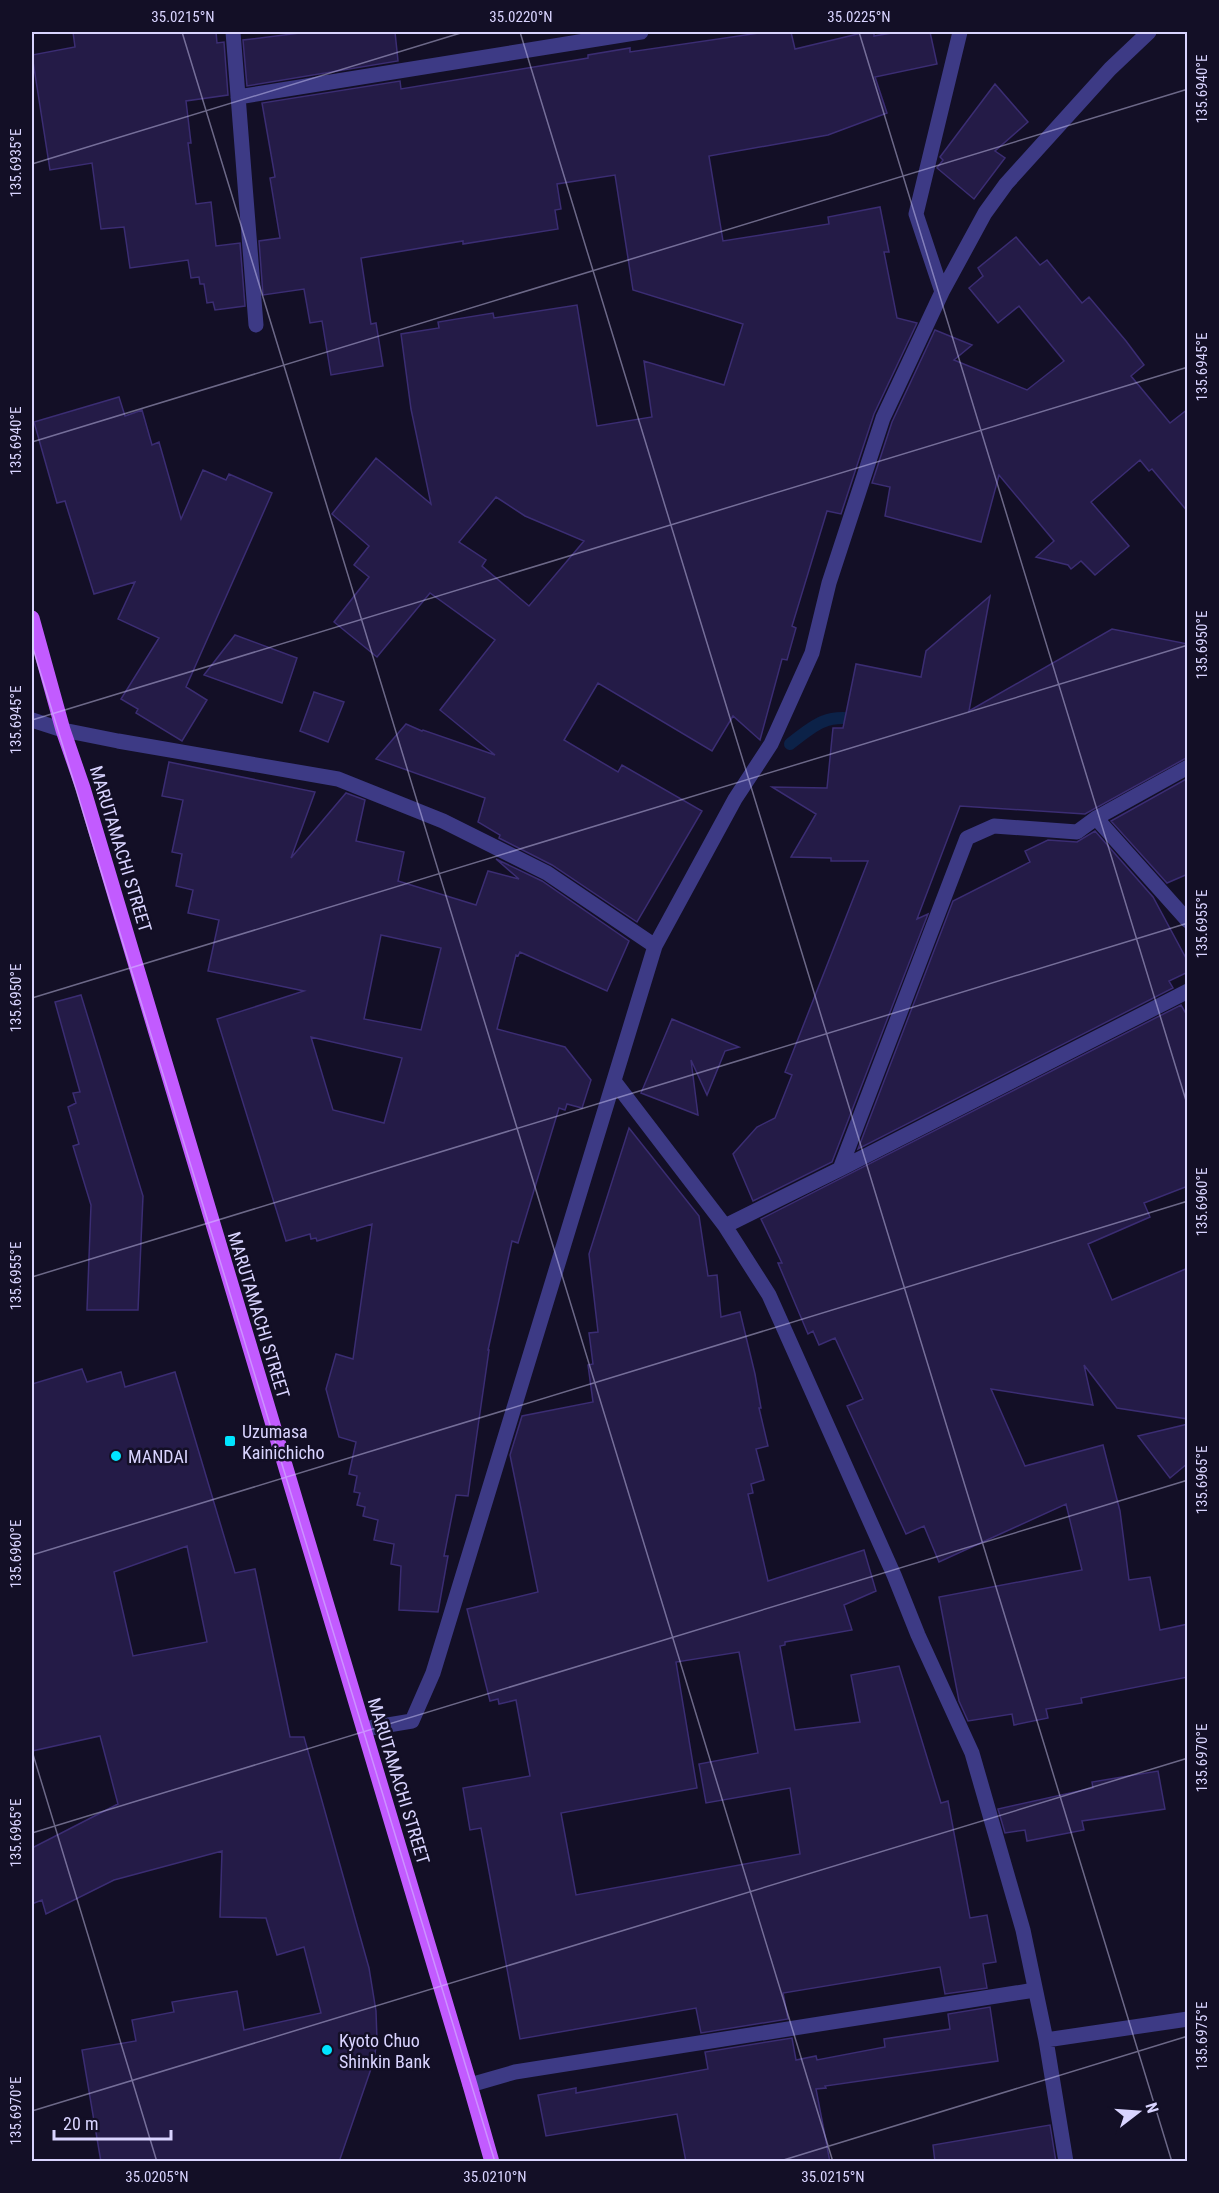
<svg xmlns="http://www.w3.org/2000/svg" width="1219" height="2193" font-family="'Roboto Condensed',sans-serif">
  <style>
    .lines { fill: none; stroke-linecap: round; stroke-linejoin: round }
    .stream { stroke: #0c2248; stroke-width: 12 }
    .building { fill: #241b47; stroke: #3b2d73; stroke-width: 1.5; fill-rule: evenodd }
    .minor { stroke: #3d3a85; stroke-width: 15 }
    .major { stroke: #c25bff; stroke-width: 15 }
    .ticks { fill: none; stroke: #d9d4ff; stroke-width: 1.5; stroke-opacity: 0.45 }
    .poi-dot { fill: #00e5ff; stroke: #130f26; stroke-width: 2 }
    .labels { text-anchor: middle; dominant-baseline: central; stroke-width: 5; stroke-linejoin: round; paint-order: stroke }
    .street-label { font-size: 18px; fill: #d9d4ff; stroke: #130f26 }
    .poi-label { font-size: 18px; fill: #d9d4ff; stroke: #130f26; text-anchor: start }
    .neatline { fill: none; stroke: #d9d4ff; stroke-width: 2 }
    .ticks-label { font-size: 15px; text-anchor: middle; fill: #d9d4ff }
  </style>
  <rect width="100%" height="100%" fill="#130f26"/>
  <g class="lines">
    <path class="stream" d="M790,744C814,725 827,713 859,720"/>
  </g>
  <path class="building" d="M73,32H216L217,43L224,42L228,95L186,101L191,143H188L196,204L211,202L216,246L240,243L245,306L215,310L213,302L207,303L204,284H200L199,277L191,278L188,260L130,268L124,227L101,229L92,163L50,170L32,55L75,47Z
    M308,32H395L398,61L247,86L243,40Z
    M765,32H791L795,49L866,32H874V36L897,32H930L937,64L875,77L887,113L828,135L709,156L723,241L829,224L828,217L880,207L889,252H884L897,318L917,323L874,414L841,514L827,511L792,626L796,628L787,660L782,659L760,740L733,716L712,751L598,683L564,740L618,772L622,765L702,811L637,922L552,865L499,838L500,835L478,822L485,798L376,759L406,724L422,731L423,730L495,755L440,710L495,640L430,593L377,657L334,622L369,577L354,565L369,546L332,514L376,458L431,504L411,409L401,334L439,328L438,322L493,313L494,318L577,305L597,426L652,417L644,361L724,385L743,324L633,290L615,175L557,184L561,209L555,210L558,229L463,244V241L361,258L371,324L376,323L383,366L331,375L322,321L310,323L304,289L263,295L259,241L280,238L270,178L275,177L262,103L400,81L401,89L588,58V55L630,48V52ZM496,497L525,516L584,541L529,606L482,566L486,560L459,542Z
    M995,84L1028,122L995,151L1005,158L974,199L937,168L943,160L940,157Z
    M1016,237L1040,265L1047,260L1082,303L1089,297L1126,341L1144,365L1131,376L1170,423L1188,409V512L1152,469L1149,471L1140,460L1091,502L1129,546L1095,575L1081,561L1071,569L1068,565L1036,557L1054,541L999,475L981,542L885,516L890,487L872,483L892,422L935,330L972,345L954,360L1027,390L1064,361L1019,306L998,323L969,288L983,276L978,268Z
    M119,397L125,416L142,410L152,445L159,442L181,519L203,470L226,480L229,474L272,493L186,687L207,700L182,741L136,713L138,709L121,699L159,638L118,619L135,582L94,594L65,501L57,503L34,422Z
    M990,596L969,711L1112,629L1188,644V757L1085,814L960,806L917,919L928,914L832,1162L753,1201L733,1154L757,1127L775,1118L792,1075L785,1072L868,861H831V858L791,857L816,814L772,787L827,788L833,728H843L856,664L921,677L926,651Z
    M235,635L297,658L282,703L204,675Z
    M314,692L344,702L328,742L300,731Z
    M169,762L315,792L291,858L346,793L365,800L356,841L404,852L398,881L476,905L488,871L519,879L496,859L542,881L629,941L607,991L520,952L518,956L516,955L497,1029L565,1047L591,1080L582,1108L567,1104L565,1110L559,1108L518,1243L512,1241L488,1350H489L468,1496L456,1495L444,1556H448L438,1612L399,1610L401,1566L391,1564L394,1544L374,1540L378,1520L363,1516L365,1507L357,1505L360,1493L354,1492L357,1476L349,1474L356,1442L339,1437L326,1389L336,1354L353,1359L372,1224L317,1241L316,1238L311,1239L310,1234L286,1241L217,1019L304,991L208,971L219,920L188,913L193,890L176,886L182,854L172,852L183,800L162,796ZM381,935L441,948L421,1030L364,1019ZM311,1037L402,1058L384,1123L333,1110Z
    M1188,778V874L1167,883L1111,821Z
    M1095,831L1153,897L1188,962V972L1169,981L1173,988L858,1149L953,901L1030,862L1025,851L1048,840L1077,842Z
    M81,995L143,1196L138,1310H87L91,1205L73,1146L79,1144L68,1107L76,1103L73,1093L80,1092L55,1002Z
    M1181,1005L1188,1017V1186L1144,1203L1150,1217L1088,1244L1112,1300L1188,1268V1419L1117,1408L1084,1365L1093,1405L991,1389L1025,1466L1103,1445L1120,1511L1129,1580L1150,1577L1160,1630L1188,1624V1677L1081,1698L1082,1703L1046,1709L1048,1718L1014,1725L1012,1714L968,1721L959,1701L939,1597L1082,1570L1066,1504L939,1562L924,1526L906,1534L847,1406L863,1399L835,1338L819,1345L813,1331L808,1334L778,1263H782L761,1219Z
    M672,1019L739,1047L725,1051L707,1095L691,1060L698,1115L641,1093Z
    M629,1128L699,1216L708,1276L717,1275L721,1317L740,1312L755,1374L761,1408H759L768,1446L756,1449L764,1480L751,1484L753,1493L748,1494L768,1581L864,1550L876,1591L844,1605L852,1630L785,1642V1645L780,1646L795,1730L860,1722L851,1675L899,1666L941,1803L948,1801L970,1918L987,1915L996,1962L983,1964L987,1988L945,1994L940,1967L783,1993L788,2019L701,2033L696,2008L520,2039L481,1828L470,1830L463,1788L530,1776L516,1700L499,1704L498,1699L490,1701L467,1609L538,1592L510,1455L522,1416L593,1402L588,1365L593,1364L589,1333L598,1332L589,1254ZM739,1652L758,1753L699,1764L706,1803L790,1788L800,1854L576,1895L561,1813L697,1788L676,1662Z
    M82,1369L87,1382L121,1372L125,1387L175,1372L235,1573L255,1569L290,1737H304L369,1968L376,2011L377,2040L374,2060L339,2162H101L82,2050L136,2041L132,2020L174,2012L172,2002L237,1991L244,2030L321,2013L304,1947L277,1955L266,1918L220,1917L222,1851L114,1880L46,1914L42,1900L32,1904V1848L118,1804L100,1736L32,1751V1384ZM187,1546L207,1642L133,1656L114,1572Z
    M1188,1424V1463L1170,1478L1138,1436Z
    M1158,1771L1165,1809L1082,1821L1084,1830L1027,1841L1025,1830L1005,1833L998,1809L1093,1788L1092,1782Z
    M990,2007L998,2061L825,2086L826,2088L816,2089L830,2162H686L677,2114L546,2136L538,2095L576,2088V2093L708,2069L705,2052L792,2038L796,2060L816,2056L817,2060L885,2047L884,2039L950,2029L948,2014Z
    M1050,2125L1056,2162H935L933,2145Z"/>
  <g class="lines">
    <path class="minor" d="M233,32L256,325
      M238,97L641,32
      M942,292L916,214L960,32
      M32,720L63,730L118,741L338,779L443,821L547,873L655,946
      M1096,818L1188,921
      M614,1081L725,1226L769,1295L894,1575L918,1635L972,1753L1023,1930L1046,2040L1066,2162
      M840,1169L1188,991
      M725,1226L840,1169L967,838L994,826L1077,832L1096,818L1188,767
      M364,1729L412,1721L433,1673L655,946L735,799L771,744L812,653L829,583L883,418L942,292L985,213L1006,184L1110,69L1149,32
      M1046,2040L1188,2019
      M470,2085L515,2072L1035,1990"/>
    <path class="major" d="M32,618L63,730L83,788L470,2085L492,2162"/>
  </g>
  <path class="ticks" d="M182,32L833,2162M520,32L1172,2162M859,32L1188,1107M32,164L464,32M32,442L1188,89M32,645L495,2162M32,720L1188,367M32,998L1188,645M32,1277L1188,923M32,1555L1188,1201M32,1751L157,2162M32,1833L1188,1480M32,2111L1188,1758M777,2162L1188,2036"/>
  <g class="poi-dot">
    <rect x="224" y="1435" width="12" height="12" rx="3"/>
    <circle cx="116" cy="1456" r="6"/>
    <circle cx="327" cy="2050" r="6"/>
  </g>
  <g class="labels">
    <g class="street-label">
      <text transform="translate(121 849) rotate(73)">MARUTAMACHI STREET</text>
      <text transform="translate(259 1315) rotate(73)">MARUTAMACHI STREET</text>
      <text transform="translate(399 1781) rotate(73)">MARUTAMACHI STREET</text>
    </g>
    <g class="poi-label">
      <text x="242" y="1431">Uzumasa<tspan x="242" dy="21">Kainichicho</tspan></text>
      <text x="128" y="1456">MANDAI</text>
      <text x="339" y="2040">Kyoto Chuo<tspan x="339" dy="21">Shinkin Bank</tspan></text>
    </g>
  </g>
  <rect width="1219" height="2193" fill="none" stroke="#130f26" stroke-width="66"/>
  <g transform="translate(1138 2112) rotate(73)" stroke="#130f26" stroke-width="4.5" paint-order="stroke">
  <path d="M0-4.5L10 22L0 15L-10 22Z" fill="#d9d4ff"/>
  <text y="-9" font-size="16" font-weight="bold" text-anchor="middle" fill="#d9d4ff">N</text>
  </g>
  <path d="M54 2130v9h117v-9" fill="none" stroke="#d9d4ff" stroke-width="3"/>
  <text x="63" y="2130" font-size="18" fill="#d9d4ff" stroke="#130f26" stroke-width="4.5" paint-order="stroke">20 m</text>
  <rect x="33" y="33" width="1153" height="2127" class="neatline"/>
  <g class="ticks-label">
    <text x="183" y="22">35.0215°N</text>
    <text x="521" y="22">35.0220°N</text>
    <text x="859" y="22">35.0225°N</text>
    <text transform="translate(1202 89) rotate(-90)" y="5">135.6940°E</text>
    <text transform="translate(16 163) rotate(-90)" y="5">135.6935°E</text>
    <text transform="translate(1202 367) rotate(-90)" y="5">135.6945°E</text>
    <text transform="translate(16 441) rotate(-90)" y="5">135.6940°E</text>
    <text transform="translate(1202 645) rotate(-90)" y="5">135.6950°E</text>
    <text transform="translate(16 720) rotate(-90)" y="5">135.6945°E</text>
    <text transform="translate(1202 924) rotate(-90)" y="5">135.6955°E</text>
    <text transform="translate(16 998) rotate(-90)" y="5">135.6950°E</text>
    <text transform="translate(1202 1202) rotate(-90)" y="5">135.6960°E</text>
    <text transform="translate(16 1276) rotate(-90)" y="5">135.6955°E</text>
    <text transform="translate(1202 1480) rotate(-90)" y="5">135.6965°E</text>
    <text transform="translate(16 1554) rotate(-90)" y="5">135.6960°E</text>
    <text transform="translate(1202 1758) rotate(-90)" y="5">135.6970°E</text>
    <text transform="translate(16 1833) rotate(-90)" y="5">135.6965°E</text>
    <text transform="translate(1202 2036) rotate(-90)" y="5">135.6975°E</text>
    <text transform="translate(16 2111) rotate(-90)" y="5">135.6970°E</text>
    <text x="157" y="2182">35.0205°N</text>
    <text x="495" y="2182">35.0210°N</text>
    <text x="833" y="2182">35.0215°N</text>
  </g>
</svg>
